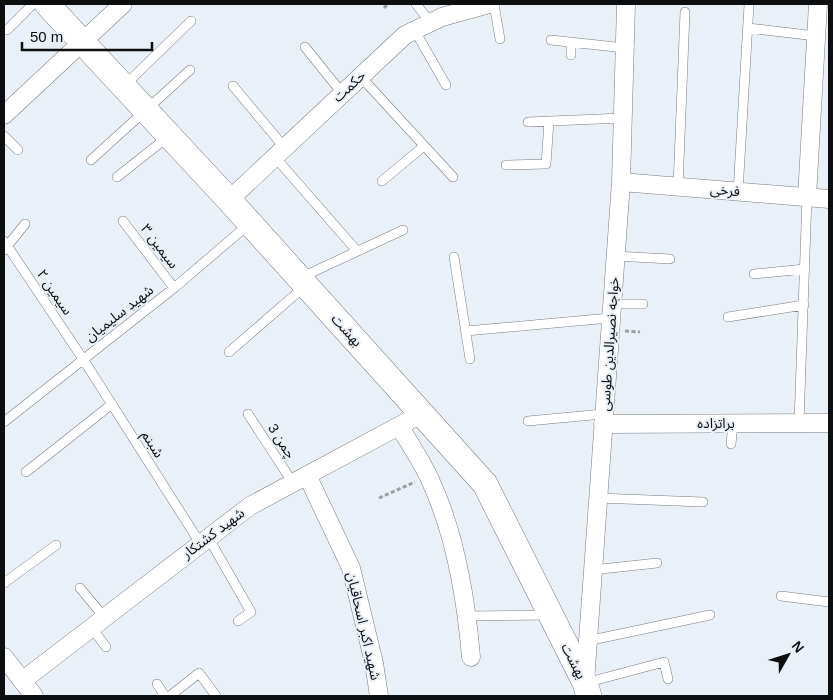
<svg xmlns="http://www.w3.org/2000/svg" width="833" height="700" font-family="Arial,'Noto Sans Arabic',sans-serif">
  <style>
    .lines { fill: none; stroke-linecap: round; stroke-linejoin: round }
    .lane-casing { stroke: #777c82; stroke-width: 10 }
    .street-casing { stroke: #777c82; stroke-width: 19 }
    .secondary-casing { stroke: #777c82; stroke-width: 26 }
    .path { stroke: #9a9fa4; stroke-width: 3; stroke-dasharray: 4 2.5; stroke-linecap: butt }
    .lane { stroke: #fff; stroke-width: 9 }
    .street { stroke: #fff; stroke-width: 18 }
    .secondary { stroke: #fff; stroke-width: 25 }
    .labels { text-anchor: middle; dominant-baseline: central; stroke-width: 4; stroke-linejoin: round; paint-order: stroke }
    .street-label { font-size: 14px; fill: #0c0e10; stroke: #eaf0f7 }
  </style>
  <rect width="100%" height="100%" fill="#eaf0f7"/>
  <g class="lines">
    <defs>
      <path id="lane" d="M416,4L431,23
        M494,4L500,39
        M748,28L816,36
        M7,30L33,4
        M415,31L446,85
        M551,40L625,48
        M571,43V55
        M305,47L342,93
        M360,76L453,177
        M125,85L191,21
        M233,86L284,147
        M528,122L623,118
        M4,136L18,150
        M274,156L357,251
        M91,160L190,70
        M506,165L546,164L549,121
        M117,177L169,136
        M382,181L424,146
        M678,187L685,12
        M738,192L749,5
        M123,221L174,288
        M4,241L83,359L200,543
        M4,250L25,224
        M615,256L670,259
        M454,257L470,359
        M754,274L805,269
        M302,277L403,230
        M611,304H643
        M728,317L804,305
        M466,331L610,318
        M229,352L304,287
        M248,414L293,483
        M528,421L603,414
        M4,422L174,288L249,224
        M799,423L807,197
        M731,444L733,423
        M26,472L112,404
        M597,498L703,502
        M208,537L251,612L238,621
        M592,570L657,563
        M4,583L56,545
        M80,588L104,617
        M781,596L829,602
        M468,616L547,615
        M91,627L106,647
        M587,641L710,615
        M585,683L664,662L668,679
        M157,684L165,696
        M170,696L199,673L216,696"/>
      <path id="street" d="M4,115L123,4
        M621,182L829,199
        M807,197L818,4
        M229,200L405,35L442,17L489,4
        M603,424L829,423
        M399,426C410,444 423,463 431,482C456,536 466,598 471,657
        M307,475L351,568L374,663L379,696
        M4,657L34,696
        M22,681L250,506L423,413
        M585,682L621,182L626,4"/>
      <path id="secondary" d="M47,4L229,200L485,484L585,683L589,696"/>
    </defs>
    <use href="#lane" class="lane-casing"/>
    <use href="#street" class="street-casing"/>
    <use href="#secondary" class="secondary-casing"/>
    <path class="path" d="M384,8L388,4
      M625,331L640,332
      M379,498L415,482"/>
    <use href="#lane" class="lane"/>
    <use href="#street" class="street"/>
    <use href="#secondary" class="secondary"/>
  </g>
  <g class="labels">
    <g class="street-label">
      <text transform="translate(349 86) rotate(-43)">حکمت</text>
      <text transform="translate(725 190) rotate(5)">فرخی</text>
      <text transform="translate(160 246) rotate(53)">سیمین ۳</text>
      <text transform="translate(55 292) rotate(56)">سیمین ۲</text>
      <text transform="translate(119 313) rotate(-38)">شهید سلیمیان</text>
      <text transform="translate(347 330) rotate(48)">بهشت</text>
      <text transform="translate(609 344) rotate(-86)">خواجه نصیرالدین طوسی</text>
      <text x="716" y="423">براتزاده</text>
      <text transform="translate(282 441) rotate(57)">چمن 3</text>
      <text transform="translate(153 444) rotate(58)">شبنم</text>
      <text transform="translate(213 533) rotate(-37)">شهید کشتکار</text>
      <text transform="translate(364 626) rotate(77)">شهید اکبر اسحاقیان</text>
      <text transform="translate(574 661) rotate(63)">بهشت</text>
    </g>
  </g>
  <rect width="833" height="700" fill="none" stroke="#0c0e10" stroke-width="10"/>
  <g transform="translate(788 655) rotate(51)" stroke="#eaf0f7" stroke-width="4" paint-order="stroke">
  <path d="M0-4L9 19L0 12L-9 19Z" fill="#0c0e10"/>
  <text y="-8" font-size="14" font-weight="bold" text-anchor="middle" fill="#0c0e10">N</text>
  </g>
  <path d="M22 42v8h130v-8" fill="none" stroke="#0c0e10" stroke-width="2.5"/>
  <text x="30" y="42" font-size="15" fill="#0c0e10" stroke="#eaf0f7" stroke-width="4" paint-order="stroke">50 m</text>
</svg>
